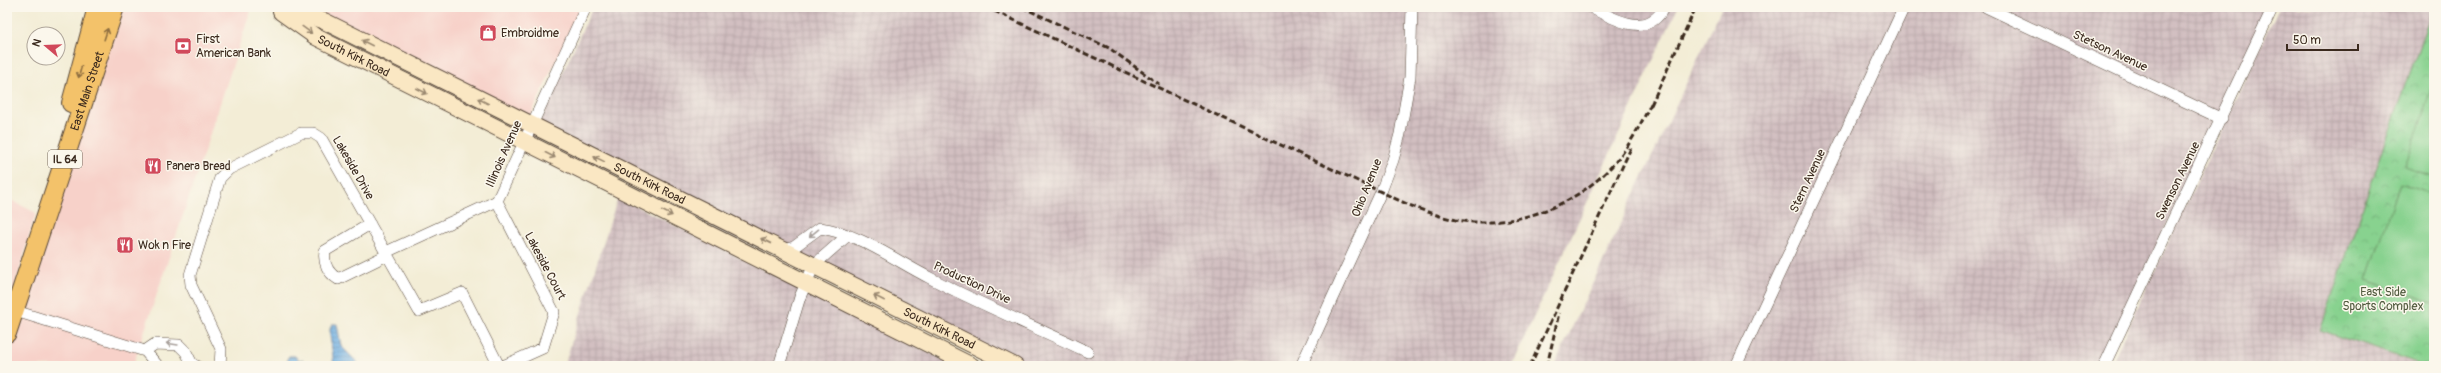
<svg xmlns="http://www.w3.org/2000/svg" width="2441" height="373" font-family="Pangolin,sans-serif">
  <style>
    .built { fill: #f7d1c9 }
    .industrial { fill: url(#industrial-grid) }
    .park { fill: url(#park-crowns); stroke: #627e56 }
    .pitch { fill: #88d28f; stroke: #627e56 }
    .water { fill: url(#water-rules); stroke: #546c80 }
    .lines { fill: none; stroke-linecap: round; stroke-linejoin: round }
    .street-casing { stroke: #57473a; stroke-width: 12 }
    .secondary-casing { stroke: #57473a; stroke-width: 18 }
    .primary-casing { stroke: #57473a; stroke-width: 20 }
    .street { stroke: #fff; stroke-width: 11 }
    .secondary { stroke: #fae7c3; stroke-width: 16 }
    .primary { stroke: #f3c26a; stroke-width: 18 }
    .rail { stroke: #3b2a1e; stroke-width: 3; stroke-dasharray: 6 3; stroke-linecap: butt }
    .oneway { stroke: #9a8870 }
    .oneway2 { stroke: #8e6e40 }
    .oneway3 { stroke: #a79f9a }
    .labels { text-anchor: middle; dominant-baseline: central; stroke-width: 3; stroke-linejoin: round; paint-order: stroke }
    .shield { fill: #fbf7ec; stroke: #75685c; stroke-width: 1 }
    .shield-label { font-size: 11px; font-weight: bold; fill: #3b2a1e }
    .poi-label { font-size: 12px; fill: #3b2a1e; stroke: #fbf7ec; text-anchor: start }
    .street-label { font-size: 12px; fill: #3b2a1e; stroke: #fbf7ec }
    .park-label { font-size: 12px; fill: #525c40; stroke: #fbf7ec }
  </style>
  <defs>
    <pattern id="industrial-grid" width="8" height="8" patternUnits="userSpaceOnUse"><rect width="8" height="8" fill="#d2bfc1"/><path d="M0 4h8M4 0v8" fill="none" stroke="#b5a4a5"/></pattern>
    <pattern id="park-crowns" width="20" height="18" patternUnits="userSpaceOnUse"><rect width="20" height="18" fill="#88d28f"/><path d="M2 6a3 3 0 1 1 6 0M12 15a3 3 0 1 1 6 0" fill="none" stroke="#76b47b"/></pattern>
    <pattern id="water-rules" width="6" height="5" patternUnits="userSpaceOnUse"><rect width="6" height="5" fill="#6dade1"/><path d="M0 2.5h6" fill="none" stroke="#5b8db6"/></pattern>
  </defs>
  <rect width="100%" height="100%" fill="#fbf7ec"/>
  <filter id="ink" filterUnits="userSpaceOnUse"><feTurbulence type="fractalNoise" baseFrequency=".025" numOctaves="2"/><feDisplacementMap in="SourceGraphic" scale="8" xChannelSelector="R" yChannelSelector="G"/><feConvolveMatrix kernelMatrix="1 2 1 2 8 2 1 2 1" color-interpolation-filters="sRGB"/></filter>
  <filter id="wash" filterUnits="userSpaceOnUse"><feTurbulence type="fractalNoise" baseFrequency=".012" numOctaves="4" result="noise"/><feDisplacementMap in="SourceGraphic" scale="16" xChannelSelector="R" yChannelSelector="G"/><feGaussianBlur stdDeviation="0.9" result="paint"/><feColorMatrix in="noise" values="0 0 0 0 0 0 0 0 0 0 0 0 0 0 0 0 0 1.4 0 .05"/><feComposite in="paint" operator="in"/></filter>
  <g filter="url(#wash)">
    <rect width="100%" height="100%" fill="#f3edd6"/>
    <path class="built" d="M121,7H252L133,366H7V351Z
      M293,7H581L529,119Z
      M7,198L36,213L10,304L7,303Z"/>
    <path class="industrial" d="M593,7H1678L1511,366H1024L539,124Z
      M1722,7H2270L2100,366H1554Z
      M2279,7H2433L2320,330L2423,366H2110Z
      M618,197L956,366H564Z"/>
    <path class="park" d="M2433,7L2434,366H2426L2320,330Z"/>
    <path class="pitch" d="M2434,84V177L2405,167Z
      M2400,183L2434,195V303L2367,280Z"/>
    <path class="water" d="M332,324H337L341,346L361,366H333C335,355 326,331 332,324Z
      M289,356H295L298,360H303L304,366H289L287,359Z"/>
  </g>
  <g filter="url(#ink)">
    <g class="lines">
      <defs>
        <path id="street" d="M1590,7C1612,18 1648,40 1664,7
          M1986,7L2222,119
          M497,201L554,312L543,348L503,366
          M370,224L325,251C323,263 328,273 338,279L387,255
          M783,250L794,247L820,228C859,233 896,261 930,278C982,305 1035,327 1088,352
          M386,252L497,201L586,7
          M9,309L145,351L158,366
          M145,351L155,344L179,345L186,352L192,364L197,366
          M220,366L221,349L191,285L190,275L220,178L229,169L301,133H313L321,138L419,311L462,293L499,366
          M779,366L800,297L814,265L847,236
          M1301,366L1381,192L1393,160L1400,134L1410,77L1412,7
          M1736,366L1904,7
          M2104,366L2273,7"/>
        <g id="secondary">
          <path id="s1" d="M282,7L324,21L1015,366"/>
          <path id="s2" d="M281,12L316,37L972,366"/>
        </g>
        <g id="primary">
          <path d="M71,103L97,7"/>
          <path id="s3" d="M7,333L115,7"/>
        </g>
      </defs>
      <use href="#street" class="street-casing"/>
      <use href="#secondary" class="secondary-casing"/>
      <use href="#primary" class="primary-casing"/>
      <use href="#street" class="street"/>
      <use href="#secondary" class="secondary"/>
      <use href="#primary" class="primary"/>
      <path class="rail" d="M986,7L1409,205C1425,211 1440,217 1456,220C1516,230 1584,204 1621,155C1634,138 1643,119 1653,100
        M1022,7L1109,48L1159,84
        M1651,105L1696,7
        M1530,366L1631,148
        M1547,366L1559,313"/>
    </g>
    <defs><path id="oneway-shaft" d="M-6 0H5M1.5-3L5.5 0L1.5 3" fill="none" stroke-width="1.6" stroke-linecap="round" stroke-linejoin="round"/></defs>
    <g class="oneway">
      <use href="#oneway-shaft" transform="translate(307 30) rotate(36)"/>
      <use href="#oneway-shaft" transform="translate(367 43) rotate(-153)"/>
      <use href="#oneway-shaft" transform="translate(422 91) rotate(27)"/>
      <use href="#oneway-shaft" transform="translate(483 101) rotate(-153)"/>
      <use href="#oneway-shaft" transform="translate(550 155) rotate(27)"/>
      <use href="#oneway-shaft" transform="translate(599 159) rotate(-154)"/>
      <use href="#oneway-shaft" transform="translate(667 213) rotate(27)"/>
      <use href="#oneway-shaft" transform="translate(766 241) rotate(-154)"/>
      <use href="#oneway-shaft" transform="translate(879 298) rotate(-153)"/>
    </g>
    <g class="oneway2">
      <use href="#oneway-shaft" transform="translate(106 34) rotate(-72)"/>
      <use href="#oneway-shaft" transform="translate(80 72) rotate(105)"/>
    </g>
    <g class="oneway3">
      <use href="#oneway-shaft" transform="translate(814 233) rotate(141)"/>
      <use href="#oneway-shaft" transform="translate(172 344) rotate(-171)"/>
    </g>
  </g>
  <defs>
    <symbol id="shop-square" viewBox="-11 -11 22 22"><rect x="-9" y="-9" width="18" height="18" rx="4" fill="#d1495b" stroke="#fbf7ec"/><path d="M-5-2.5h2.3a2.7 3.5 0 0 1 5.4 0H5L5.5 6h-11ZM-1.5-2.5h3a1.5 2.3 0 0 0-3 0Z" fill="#fff"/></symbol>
    <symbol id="bank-square" viewBox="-11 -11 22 22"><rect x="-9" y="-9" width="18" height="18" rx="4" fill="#d1495b" stroke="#fbf7ec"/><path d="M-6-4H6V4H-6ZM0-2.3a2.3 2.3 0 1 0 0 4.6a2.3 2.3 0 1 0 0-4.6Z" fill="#fff"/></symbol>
    <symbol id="restaurant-square" viewBox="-11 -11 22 22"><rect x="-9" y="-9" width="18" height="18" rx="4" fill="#d1495b" stroke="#fbf7ec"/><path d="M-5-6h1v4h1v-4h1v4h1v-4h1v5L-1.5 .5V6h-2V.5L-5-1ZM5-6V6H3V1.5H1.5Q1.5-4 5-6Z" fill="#fff"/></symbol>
  </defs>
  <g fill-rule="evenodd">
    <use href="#shop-square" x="478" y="23" width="20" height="20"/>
    <use href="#bank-square" x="173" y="36" width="20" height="20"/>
    <use href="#restaurant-square" x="143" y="156" width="20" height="20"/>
    <use href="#restaurant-square" x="115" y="235" width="20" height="20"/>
  </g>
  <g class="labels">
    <rect class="shield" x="48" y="150" width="34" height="18" rx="3"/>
    <g class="shield-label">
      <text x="65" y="159">IL 64</text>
    </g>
    <g class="poi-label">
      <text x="501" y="33">Embroidme</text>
      <text x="196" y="39">First<tspan x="196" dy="14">American Bank</tspan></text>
      <text x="166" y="166">Panera Bread</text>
      <text x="138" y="245">Wok n Fire</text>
    </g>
    <g class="street-label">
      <text transform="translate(2110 51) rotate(25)">Stetson Avenue</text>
      <text stroke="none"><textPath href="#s2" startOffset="85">South Kirk Road</textPath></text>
      <text stroke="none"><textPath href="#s3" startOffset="255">East Main Street</textPath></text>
      <text transform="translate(504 154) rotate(-66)">Illinois Avenue</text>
      <text transform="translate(353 168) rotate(60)">Lakeside Drive</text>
      <text transform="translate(1808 181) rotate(-65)">Stern Avenue</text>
      <text transform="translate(2178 181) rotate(-64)">Swenson Avenue</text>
      <text stroke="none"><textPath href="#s1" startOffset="408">South Kirk Road</textPath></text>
      <text transform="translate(1367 188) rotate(-68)">Ohio Avenue</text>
      <text transform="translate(545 266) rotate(62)">Lakeside Court</text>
      <text transform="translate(972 283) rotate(25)">Production Drive</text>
      <text stroke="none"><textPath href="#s1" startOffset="732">South Kirk Road</textPath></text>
    </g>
    <g class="park-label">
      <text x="2383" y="292">East Side<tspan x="2383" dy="14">Sports Complex</tspan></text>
    </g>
  </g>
  <rect width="2441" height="373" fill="none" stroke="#fbf7ec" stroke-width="24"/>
  <g transform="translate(46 46) rotate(289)"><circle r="19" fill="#fbf7ec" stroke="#aea59a"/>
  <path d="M0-3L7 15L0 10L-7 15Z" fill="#d1495b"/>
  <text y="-6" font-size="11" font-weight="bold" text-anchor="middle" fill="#3b2a1e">N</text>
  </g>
  <path d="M2287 44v6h71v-6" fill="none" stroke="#3b2a1e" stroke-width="2"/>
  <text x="2293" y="44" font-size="12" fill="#3b2a1e" stroke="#fbf7ec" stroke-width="3" paint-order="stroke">50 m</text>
</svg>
